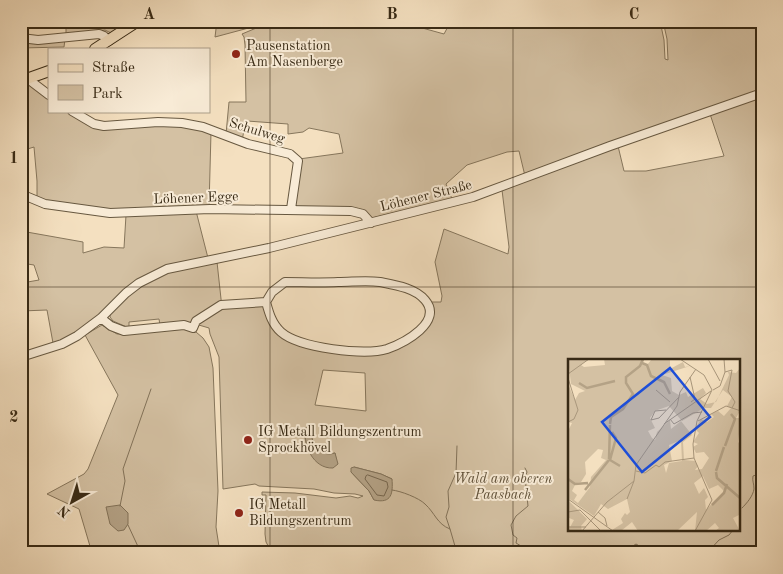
<svg xmlns="http://www.w3.org/2000/svg" width="783" height="574" font-family="'Old Standard TT',serif">
  <style>
    .green { fill: #d4c1a3; stroke: #86765c; fill-rule: evenodd }
    .water { fill: #b4a286; stroke: #827259 }
    .lines { fill: none; stroke-linecap: round; stroke-linejoin: round }
    .shore { stroke: #76664e; stroke-width: 1 }
    .stream { stroke: #827259; stroke-width: 1 }
    .minor-casing { stroke: #675840; stroke-width: 10 }
    .major-casing { stroke: #382a15; stroke-width: 12 }
    .minor { stroke: #f8ebd6; stroke-width: 8 }
    .major { stroke: #f4e0c0; stroke-width: 10 }
    .grid { fill: none; stroke: #382a15; stroke-width: 1; stroke-opacity: 0.55 }
    .poi-dot { fill: #8f2418; stroke: #f8ebd6; stroke-width: 2 }
    .labels { text-anchor: middle; dominant-baseline: central; stroke-width: 4; stroke-linejoin: round; paint-order: stroke }
    .poi-label { font-size: 14px; fill: #382a15; stroke: #f8ebd6; text-anchor: start }
    .street-label { font-size: 14px; fill: #382a15; stroke: #f8ebd6 }
    .park-label { font-size: 14px; font-style: italic; fill: #5f5038; stroke: #f8ebd6 }
    .inset-river { fill: none; stroke: #b4a286; stroke-width: 2.5 }
    .inset-road { fill: none; stroke: #a9977c; stroke-width: 1 }
    .view { fill: #1d4ed8; fill-opacity: 0.15; stroke: #1d4ed8; stroke-width: 2.5 }
    .inset-edge { fill: none; stroke: #382a15; stroke-width: 2.5 }
    .neatline { fill: none; stroke: #382a15; stroke-width: 2 }
    .grid-label { font-size: 16px; text-anchor: middle; font-weight: bold; fill: #382a15 }
  </style>
  <rect width="100%" height="100%" fill="#f4e0c0"/>
  <filter id="stains"><feTurbulence type="fractalNoise" baseFrequency=".004" numOctaves="4"/><feColorMatrix values="0 0 0 0 .2 0 0 0 0 .09 0 0 0 0 .02 0 0 0 .5 -.17"/></filter>
  <radialGradient id="worn" r=".72"><stop offset=".6" stop-color="#630" stop-opacity="0"/><stop offset="1" stop-color="#630" stop-opacity=".3"/></radialGradient>
  <path class="green" d="M66,21H132L113,34L105,30L66,35Z
    M217,21H266L256,26L215,37Z
    M273,21H397L444,34L451,21H660L664,40L665,59L668,60L667,39L663,21H762V90L525,176L519,151L507,152L467,165L446,184L452,199L372,218L368,215L293,208L299,159L343,153L339,134L309,128L303,132L288,134V124L247,121V130H244L242,141L226,134L229,102H246L245,45L244,37L242,34Z
    M65,39L64,47L21,48V42Z
    M30,83L49,97V111H69L94,125L158,123L211,132L209,207L125,212L37,199V181L34,147L21,151V85Z
    M762,95V553H272L266,542L265,534L266,495H262V492L295,493L336,498L350,496L358,498L363,496L355,494L334,493L314,489L259,486L255,484L223,489L219,357L210,334L209,328L192,323L160,325L159,319L129,322V328L113,321L110,317V314C126,298 142,282 163,273C180,267 200,266 217,262L222,308L263,305L270,322L306,346L396,349L420,336L431,320L430,302H441L442,296L435,262L444,229L508,254L509,247L502,190L618,146L624,171H646L724,156L710,114ZM569,360H739V530H569ZM323,370L365,373L366,411L315,405ZM306,427L310,429C311,442 319,457 335,453L337,464L307,446L304,434ZM354,467L381,474L392,479L374,500L369,491L351,472Z
    M196,211L208,258L153,272L92,323L65,340L53,343L47,310L21,311L22,283L39,280L34,265L21,263V231L83,242V253L104,247L124,248L126,215Z
    M102,325L117,334L185,329L196,332L203,338L209,347L213,368L218,491L216,527L220,553H92L79,509L47,494L84,474L88,469L118,395L85,335Z"/>
  <path class="water" d="M306,427L310,428C311,442 319,458 335,453L338,464L333,468C313,469 302,444 306,427Z
    M354,467L381,474L392,479C393,493 392,504 374,500L369,491L351,472V468Z
    M120,505L128,513V524L124,530L118,531L110,524L106,507Z"/>
  <g class="lines">
    <path class="shore" d="M368,475L387,482L388,487L384,496L377,495L365,479L366,476Z"/>
    <path class="stream" d="M525,468L527,472L525,478L528,506L516,516L511,525L513,535L517,538L516,543L526,549L527,553
      M392,490C401,491 419,498 425,504C435,513 437,524 450,529L457,553
      M120,506L125,481L123,469L151,389
      M742,508C747,503 753,496 754,489C754,483 752,481 753,476L756,475L762,468
      M128,525L141,553
      M450,529L446,517L449,507L448,491L456,473L457,446
      M559,553L562,549C576,548 592,554 604,546L610,553L625,551L636,544L641,547L643,553
      M679,553L683,549H688L689,553
      M707,553L719,540L729,535L733,530"/>
    <defs>
      <path id="minor" d="M21,38L38,40L99,34L104,36L109,41
        M28,79L49,95
        M72,111L94,124L104,126L158,122L182,123L203,127L248,144L290,154L298,161L291,209
        M21,194L45,204L110,213L210,209L351,211L363,214L371,223
        M285,282C302,282 320,283 338,282C352,282 366,280 380,282C395,285 415,288 425,300C444,322 404,343 387,349C365,356 299,348 281,332C272,324 269,313 266,302L272,292Z
        M101,318L111,326L124,331L184,325L193,328L196,321L221,305L266,302
        M21,357L62,344L77,336L101,318L126,293L139,283L167,269L269,248L473,197L610,146L762,93"/>
      <path id="major" d="M95,49L138,21
        M21,81L49,71"/>
    </defs>
    <use href="#minor" class="minor-casing"/>
    <use href="#major" class="major-casing"/>
    <use href="#minor" class="minor"/>
    <use href="#major" class="major"/>
  </g>
  <path class="grid" d="M270,21V553M513,21V553M21,287H762"/>
  <g class="poi-dot">
    <circle cx="236" cy="54" r="5"/>
    <circle cx="248" cy="440" r="5"/>
    <circle cx="239" cy="513" r="5"/>
  </g>
  <g class="labels">
    <g class="poi-label">
      <text x="246" y="46">Pausenstation<tspan x="246" dy="16">Am Nasenberge</tspan></text>
      <text x="258" y="432">IG Metall Bildungszentrum<tspan x="258" dy="16">Sprockhövel</tspan></text>
      <text x="249" y="505">IG Metall<tspan x="249" dy="16">Bildungszentrum</tspan></text>
    </g>
    <g class="street-label">
      <text transform="translate(257 131) rotate(17)">Schulweg</text>
      <text transform="translate(426 196) rotate(-14)">Löhener Straße</text>
      <text transform="translate(196 198) rotate(-2)">Löhener Egge</text>
    </g>
    <g class="park-label">
      <text x="503" y="479">Wald am oberen<tspan x="503" dy="16">Paasbach</tspan></text>
    </g>
  </g>
  <g transform="translate(568 359)">
    <rect width="172" height="172" fill="#f4e0c0"/>
    <path d="M0,0H20L13,6L16,8L37,6L36,0H76L75,4L79,6L84,0H102V10L115,3L117,8L122,7L94,16L103,19L104,32L111,36L118,33L120,38L135,29L138,34L132,40L139,45L148,43L161,16L160,13L168,14L172,9V52L168,59H173L170,83L173,86V155L165,159L172,172H147L151,169L147,164L138,172H127L129,153L109,172H70L64,163L53,172H46L44,171L55,164L53,160L57,154L59,156L62,153L59,140L40,150L33,145L26,157L0,139V72L4,64L0,63V25L7,41L11,34L17,32L3,25ZM155,31L164,38L159,47L163,49L156,57L150,52L143,55L146,58L139,63L133,60L127,70L131,74L125,83L130,85L125,88L128,94L136,93L141,99L134,110L127,111L130,107L127,102L116,101L115,83L124,76L113,62L103,70L102,61L89,73L87,81L84,79L80,72L87,69L82,59L87,52L101,47L114,62L136,49H143ZM113,81L114,102L101,104L98,114L96,106L104,102L101,86ZM30,90L35,91L33,99L38,101L23,118L22,128L10,144L6,141L9,136L4,132L8,124L13,123L18,115L17,103ZM135,117L141,130L150,126L156,132L138,151L137,141L140,138L136,129L131,135L126,124ZM0,141L19,160L13,167L14,172H0L6,161L1,159L0,163Z" fill="#d4c1a3" fill-rule="evenodd"/>
    <path class="inset-river" d="M74,4L79,6L83,17L96,23L102,35M11,24L19,29L47,22M42,65L43,58L55,50L65,35L58,24V18L72,7L75,0M44,73L48,79L42,101L52,107M157,87L167,60L163,55M41,100L42,66M148,112L156,88M148,113L149,119L172,139M0,120L7,125L20,124M17,131L41,101M144,146L156,134L159,125"/>
    <path class="inset-road" d="M112,0L136,16L144,31L129,62L125,85L126,99L144,141L127,172M140,0L152,22M157,13L164,11L160,32L167,43L164,49M0,15L21,0M122,18L127,40L123,43M0,19L10,51L6,60L0,63M88,31L102,43M145,31L152,27L157,13L156,0M98,51L87,52L83,61L91,59L111,38M102,60L106,65L125,54L134,53M130,62L158,47L173,52M96,65L143,32M68,112L77,114L88,106L91,108L97,103L126,99M0,140L45,172M59,140L66,122M0,153L12,151L33,172M30,153L37,159L39,167M0,168H18M14,172L39,143L66,122L68,106L109,47L112,33L128,10"/>
    <path class="view" d="M102,9L142,58L74,113L34,63Z"/>
    <rect width="172" height="172" class="inset-edge"/>
  </g>
  <rect width="783" height="574" fill="none" stroke="#f4e0c0" stroke-width="55"/>
  <rect x="48" y="48" width="162" height="65" fill="#f8ebd6" stroke="#ab9e89"/>
  <rect x="58" y="64" width="25" height="8" fill="#f4e0c0" stroke="#ab9e89"/>
  <text x="92" y="72" font-size="15" fill="#382a15">Straße</text>
  <rect x="58" y="85" width="25" height="15" fill="#d4c1a3" stroke="#ab9e89"/>
  <text x="92" y="98" font-size="15" fill="#382a15">Park</text>
  <g transform="translate(72 502) rotate(219)" stroke="#f8ebd6" stroke-width="4" paint-order="stroke">
  <path d="M0-4L9 19L0 12L-9 19Z" fill="#382a15"/>
  <text y="-8" font-size="14" font-weight="bold" text-anchor="middle" fill="#382a15">N</text>
  </g>
  <rect x="28" y="28" width="728" height="518" class="neatline"/>
  <g class="grid-label">
    <text x="149" y="19">A</text>
    <text x="392" y="19">B</text>
    <text x="634" y="19">C</text>
    <text x="14" y="163">1</text>
    <text x="14" y="422">2</text>
  </g>
  <rect width="100%" height="100%" filter="url(#stains)"/>
  <rect width="100%" height="100%" fill="url(#worn)"/>
</svg>
